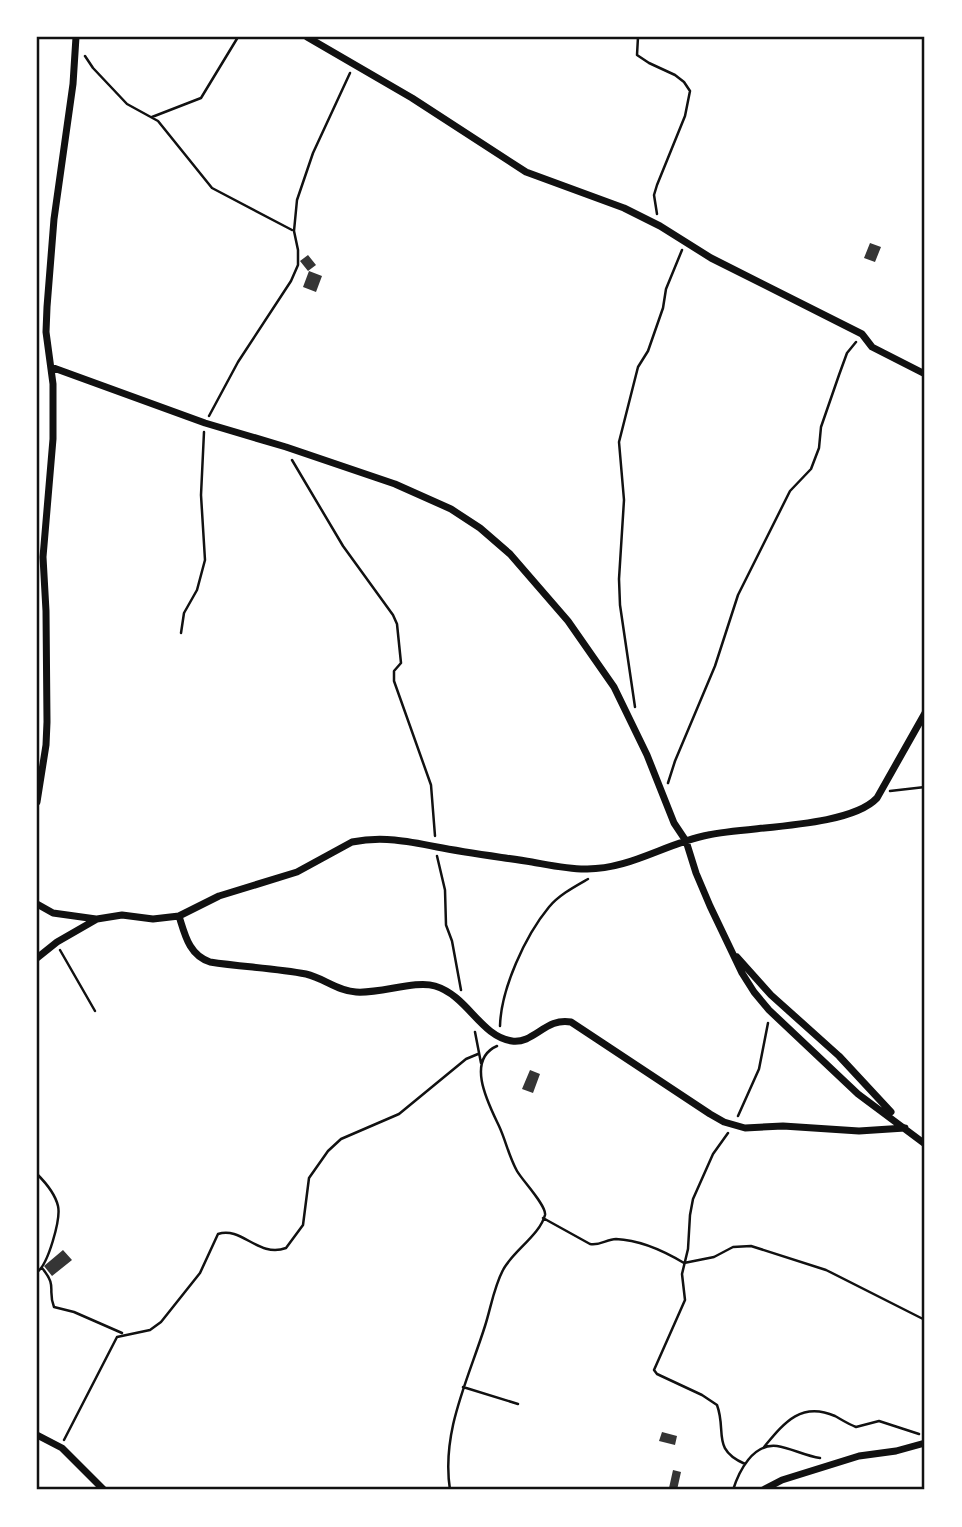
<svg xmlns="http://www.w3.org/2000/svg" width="962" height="1527" font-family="'Playfair Display',serif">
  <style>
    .building { fill: #353535 }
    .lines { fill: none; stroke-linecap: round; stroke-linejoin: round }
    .path { stroke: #111; stroke-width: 2.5 }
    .minor { stroke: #111; stroke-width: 7 }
    .neatline { fill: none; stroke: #111; stroke-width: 2.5 }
  </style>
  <rect width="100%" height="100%" fill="#fff"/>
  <path class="building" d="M870,243L881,247L875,262L864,258Z
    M308,255L316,265L308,271L300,261Z
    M309,271L322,276L316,292L303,287Z
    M530,1070L540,1074L533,1093L522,1089Z
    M63,1250L72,1260L52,1276L44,1266Z
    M662,1432L677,1436L675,1445L659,1441Z
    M673,1470L681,1472L677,1490L669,1488Z"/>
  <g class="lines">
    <path class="path" d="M638,37L637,55L649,63L675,75L684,82L690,91L685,116L657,185L654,195L657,214
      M85,56L93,68L127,104L158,121L212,188L292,230
      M152,117L201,98L238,37
      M209,416L238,362L291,281L298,265V250L294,231L297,200L313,153L350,73
      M292,460L343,546L393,615L397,624L401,663L394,671V681L431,785L435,836
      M181,633L184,613L197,590L205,560L201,495L204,432
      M635,707L620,605L619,579L624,500L619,442L638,367L648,351L663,308L666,289L682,250
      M668,783L675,761L715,666L738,595L790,491L811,469L819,448L821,427L839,375L847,353L856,342
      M890,791L925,787
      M437,856L445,890L446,925L452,941L461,990
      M60,950L95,1011
      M500,1026C501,989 525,936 549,907C559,895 574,887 588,879
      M475,1032L481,1063
      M738,1116L759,1069L768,1023
      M728,1133L713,1154L693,1199L690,1215L688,1249L682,1274L685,1300L654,1370L657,1374L702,1395L717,1405C727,1432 711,1449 745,1464
      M37,1174C46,1183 55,1193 58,1206C61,1219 48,1265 37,1272
      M543,1218L590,1244C600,1246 607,1239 616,1239C641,1240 664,1251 684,1263L714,1257L733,1247L751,1246L826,1270L925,1320
      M42,1268C58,1287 47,1289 54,1307L74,1312L122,1333
      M463,1387L518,1404
      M64,1440L117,1337L150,1330L161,1322L200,1273L218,1234C242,1226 258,1258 286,1248L303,1225L309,1178L328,1151L341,1139L399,1114L466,1059L478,1054
      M764,1447C784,1423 801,1401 835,1416C842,1420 848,1424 856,1427L879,1421L919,1434
      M450,1490C441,1432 468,1380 485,1326C491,1307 494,1287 503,1270C512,1252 540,1235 545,1215C547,1206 522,1180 517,1171C509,1157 506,1141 499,1126C489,1105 465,1060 497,1046
      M733,1490C739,1471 753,1443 777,1446C791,1448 805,1456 820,1458"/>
    <path class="minor" d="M307,37L412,98L526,172L624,208L660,226L711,258L862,334L872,347L925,374
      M51,367L205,423L286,447L395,484L451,509L480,528L510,554L568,621L614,687L647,755L674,823L686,841L696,873L710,906L742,973L754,992L769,1010L858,1094L925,1144
      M37,802L46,745L47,722L46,611L43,557L53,439V384L46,332L47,307L54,219L73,84L76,37
      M37,904L53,913L96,919
      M179,916C185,935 189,955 210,962C242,967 275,968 306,974C324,978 337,991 356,992C380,994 415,980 435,986C468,996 480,1036 512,1041C534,1044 546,1017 571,1022L710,1114L724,1122L745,1128L783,1126L859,1131L905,1128
      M737,957L771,995L839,1056L891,1112
      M37,958L57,942L97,919L122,915L153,919L179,916L219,896L297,872L352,842C382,836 407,841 437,847C468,853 500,857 532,862C549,865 567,869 585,869C629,870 666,843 708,835C749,826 849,828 877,798L925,713
      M37,1435L62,1448L104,1490
      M763,1490L782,1480L859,1456L896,1451L925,1443"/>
  </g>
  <rect width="962" height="1527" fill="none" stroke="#ffffff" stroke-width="77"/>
  <rect x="38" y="38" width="885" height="1450" class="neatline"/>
</svg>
